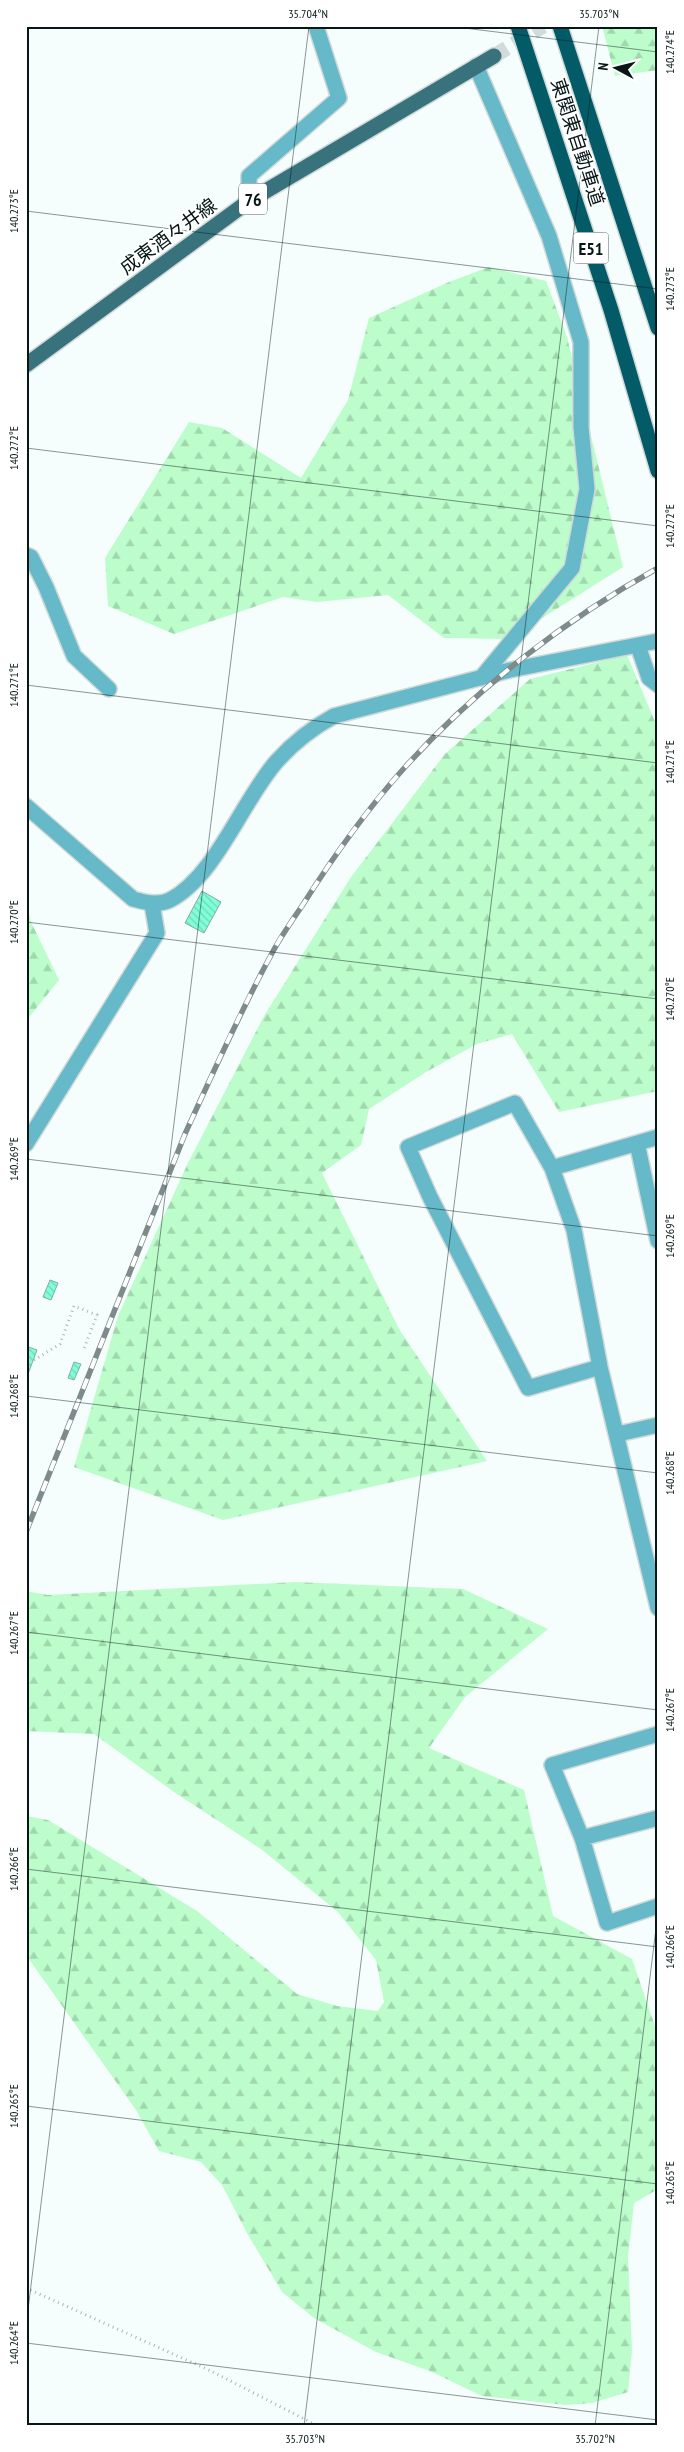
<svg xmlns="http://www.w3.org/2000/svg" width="684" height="2452" font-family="'PT Sans Narrow','Noto Sans JP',sans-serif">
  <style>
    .forest { fill: url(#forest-firs) }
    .building { fill: url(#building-back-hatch); stroke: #86ac9e }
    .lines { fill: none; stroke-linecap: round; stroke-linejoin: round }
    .primary-tunnel { stroke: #d1dbda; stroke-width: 15; stroke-dasharray: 15 8; stroke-linecap: butt }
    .minor-casing { stroke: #cfd9d8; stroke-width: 18 }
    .primary-casing { stroke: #cfd9d8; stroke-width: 18 }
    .motorway-casing { stroke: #cfd9d8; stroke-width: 18 }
    .path { stroke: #abb6b5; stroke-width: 3; stroke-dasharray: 1 4; stroke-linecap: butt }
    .minor { stroke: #66b9c9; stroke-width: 15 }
    .primary { stroke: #37727d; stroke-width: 15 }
    .motorway { stroke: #035b68; stroke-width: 15 }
    .rail-casing { stroke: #7e8b8a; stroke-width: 5.5 }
    .rail { stroke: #fff; stroke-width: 4; stroke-dasharray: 11; stroke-linecap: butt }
    .ticks { fill: none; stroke: #061716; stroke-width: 1; stroke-opacity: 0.45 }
    .labels { text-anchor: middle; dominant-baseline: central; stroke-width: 4; stroke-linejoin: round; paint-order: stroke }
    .shield { fill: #fff; stroke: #515d5c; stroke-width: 1 }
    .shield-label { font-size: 18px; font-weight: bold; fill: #061716 }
    .street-label { font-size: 19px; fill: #061716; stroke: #fff }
    .neatline { fill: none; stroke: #061716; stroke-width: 2 }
    .ticks-label { font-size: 12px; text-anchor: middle; fill: #061716 }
  </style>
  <defs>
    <pattern id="forest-firs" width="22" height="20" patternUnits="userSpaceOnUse" patternTransform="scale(1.25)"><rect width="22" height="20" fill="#bcfdcb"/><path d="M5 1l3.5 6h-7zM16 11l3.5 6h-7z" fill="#a0d8ae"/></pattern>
    <pattern id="building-back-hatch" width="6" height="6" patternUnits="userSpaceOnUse" patternTransform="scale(1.25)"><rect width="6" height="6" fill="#80fed7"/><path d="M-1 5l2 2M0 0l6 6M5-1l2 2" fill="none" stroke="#6dd9b8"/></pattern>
  </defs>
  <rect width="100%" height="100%" fill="#f5fefd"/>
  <path class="forest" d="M602,26H658V70L615,76Z
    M489,267L546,281L567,337L623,567L509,639L444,638L388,595L317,602L283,597L174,634L108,606L105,558L189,422L222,428L301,478L348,400L369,318L449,282Z
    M627,655L658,729V1091L559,1112L512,1034L477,1044L426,1072L369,1109L361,1145L322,1173L399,1329L487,1461L223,1520L74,1467L118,1316L188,1163L264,1016L351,877L445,754L530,679Z
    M26,900L31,922L59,980L26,1021Z
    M295,1582L463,1589L548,1629L465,1697L429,1748L524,1790L553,1916L632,1959L658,2035V2189L634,2203L628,2256L632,2351L628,2392L592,2403L566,2405L482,2396L430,2371L376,2352L314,2318L282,2292L247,2233L222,2185L201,2162L159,2151L136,2110L26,1955V1816L48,1820L197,1911L297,1994L337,2006L378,2011L384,2002L376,1960L338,1912L261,1849L174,1792L94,1734L26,1731V1591L48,1595Z"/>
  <path class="building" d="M202,891L221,902L204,933L185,923Z
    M50,1280L58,1283L51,1300L43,1297Z
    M26,1346L37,1350L28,1374L26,1373Z
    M74,1362L81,1364L74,1380L68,1378Z"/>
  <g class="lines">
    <path class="primary-tunnel" d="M494,56L543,26"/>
    <defs>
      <path id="minor" d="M476,66L549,236L581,342V427L587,489L572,568L481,678
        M249,201V176L339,98L316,26
        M26,555L31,557L46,587L74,656L109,689
        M638,646L649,678L658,685
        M26,806L133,899C145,902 158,906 170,900C216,876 243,799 277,761C294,742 312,728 334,716L510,670L658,641
        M637,1143L658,1241
        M26,1144L157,933L152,904
        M552,1168L658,1137
        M600,1367L528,1388L430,1197L408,1147L515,1103L552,1168L574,1230L600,1367L658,1608
        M618,1434L658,1425
        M658,1734L552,1765L582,1838L607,1923L658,1906
        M582,1838L658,1818"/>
      <path id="primary" d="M26,365L249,201L494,56"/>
      <path id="motorway" d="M518,26L611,310L658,471
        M560,26L658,328"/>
    </defs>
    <use href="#minor" class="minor-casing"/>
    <use href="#primary" class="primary-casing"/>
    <use href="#motorway" class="motorway-casing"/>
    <path class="path" d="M34,1360L60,1344L74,1306L97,1315L83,1351
      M26,2288L211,2371L314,2424L324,2426"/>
    <use href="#minor" class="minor"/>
    <use href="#primary" class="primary"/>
    <use href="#motorway" class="motorway"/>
    <defs>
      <path id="rail" d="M26,1532L185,1134C212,1075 239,1014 270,957C279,939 291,922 302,906C333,857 367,809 406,766C477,688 566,619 658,568"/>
    </defs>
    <use href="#rail" class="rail-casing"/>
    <use href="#rail" class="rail"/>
  </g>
  <path class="ticks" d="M448,26L658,52M26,211L658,289M26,448L658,526M26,685L658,763M26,922L658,999M26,1159L658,1236M26,1396L658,1473M26,1632L658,1710M26,1869L658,1947M26,2106L658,2184M26,2326L309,26M26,2343L658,2420M304,2426L599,26M595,2426L658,1912"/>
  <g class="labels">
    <g class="shield">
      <rect x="239" y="183.5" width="28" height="31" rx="4"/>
      <rect x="573.5" y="232.5" width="35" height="31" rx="4"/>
    </g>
    <g class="shield-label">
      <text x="253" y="199">76</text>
      <text x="591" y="248">E51</text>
    </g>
    <g class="street-label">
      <text transform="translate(578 142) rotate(72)">東関東自動車道</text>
      <text transform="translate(168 236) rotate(-36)">成東酒々井線</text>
    </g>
  </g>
  <rect width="684" height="2452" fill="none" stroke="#ffffff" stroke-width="55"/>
  <g transform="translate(616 68) rotate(277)" stroke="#ffffff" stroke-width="4" paint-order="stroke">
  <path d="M0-4L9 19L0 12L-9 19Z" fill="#061716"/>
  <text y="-8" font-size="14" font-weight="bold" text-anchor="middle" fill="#061716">N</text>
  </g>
  <rect x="28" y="28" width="628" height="2396" class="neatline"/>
  <g class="ticks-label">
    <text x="308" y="18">35.704°N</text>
    <text x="599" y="18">35.703°N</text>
    <text transform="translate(670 52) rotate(-90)" y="4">140.274°E</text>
    <text transform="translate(14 211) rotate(-90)" y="4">140.273°E</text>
    <text transform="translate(670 289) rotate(-90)" y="4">140.273°E</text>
    <text transform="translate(14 448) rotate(-90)" y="4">140.272°E</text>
    <text transform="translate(670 526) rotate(-90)" y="4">140.272°E</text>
    <text transform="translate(14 685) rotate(-90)" y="4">140.271°E</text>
    <text transform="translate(670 762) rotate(-90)" y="4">140.271°E</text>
    <text transform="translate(14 922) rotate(-90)" y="4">140.270°E</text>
    <text transform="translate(670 999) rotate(-90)" y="4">140.270°E</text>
    <text transform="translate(14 1159) rotate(-90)" y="4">140.269°E</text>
    <text transform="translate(670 1236) rotate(-90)" y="4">140.269°E</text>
    <text transform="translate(14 1396) rotate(-90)" y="4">140.268°E</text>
    <text transform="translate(670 1473) rotate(-90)" y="4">140.268°E</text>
    <text transform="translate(14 1633) rotate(-90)" y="4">140.267°E</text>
    <text transform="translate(670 1710) rotate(-90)" y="4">140.267°E</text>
    <text transform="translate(14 1869) rotate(-90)" y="4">140.266°E</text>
    <text transform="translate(670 1947) rotate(-90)" y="4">140.266°E</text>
    <text transform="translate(14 2106) rotate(-90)" y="4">140.265°E</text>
    <text transform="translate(670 2183) rotate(-90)" y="4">140.265°E</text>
    <text transform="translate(14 2343) rotate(-90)" y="4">140.264°E</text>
    <text x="305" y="2443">35.703°N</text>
    <text x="595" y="2443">35.702°N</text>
  </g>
</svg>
